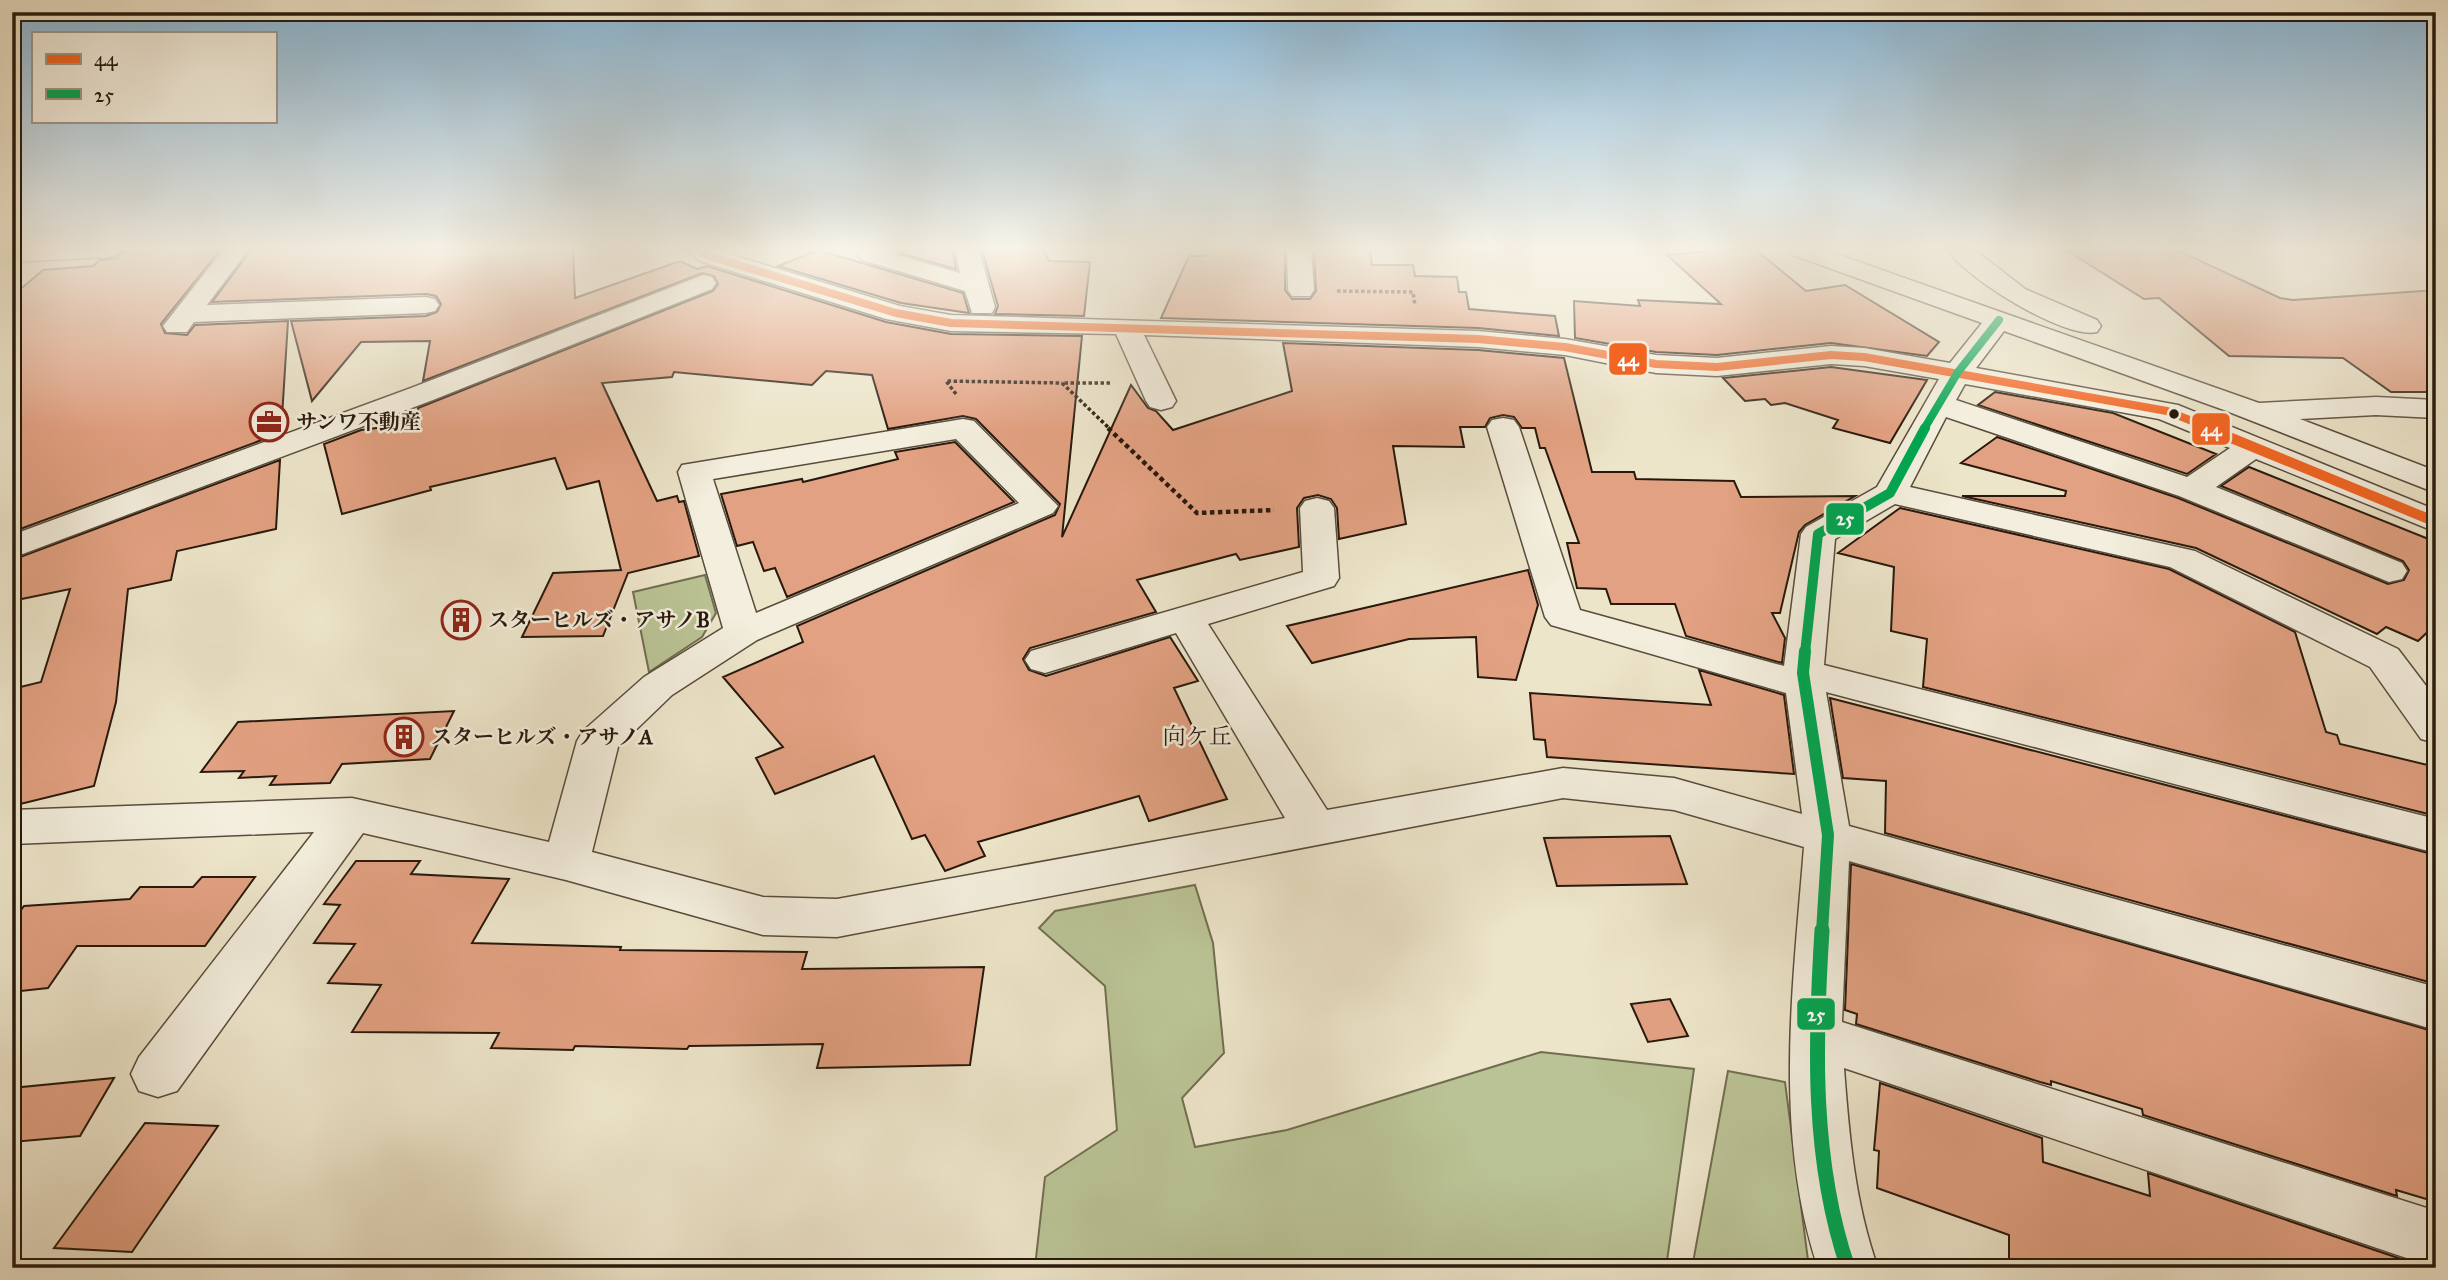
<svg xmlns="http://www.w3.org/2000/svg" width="2448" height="1280" font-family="'IM FELL Great Primer','Noto Serif JP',serif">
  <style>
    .green { fill: #bac395; stroke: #716e50; stroke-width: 2 }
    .building { fill: #e2a182; stroke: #28190c; stroke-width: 2 }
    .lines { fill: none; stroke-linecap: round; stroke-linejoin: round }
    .minor-casing { stroke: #594c3c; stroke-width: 3 }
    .path-far1 { stroke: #28190c; stroke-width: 3.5; stroke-dasharray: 3.5 2.5; stroke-linecap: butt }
    .path { stroke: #28190c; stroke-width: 4.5; stroke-dasharray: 4.5 3.5; stroke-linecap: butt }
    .minor { fill: #f3eedd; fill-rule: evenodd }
    .bus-1-far1-casing { stroke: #f3eedd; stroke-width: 11 }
    .bus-1-casing { stroke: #f3eedd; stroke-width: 14 }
    .bus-2-far3-casing { stroke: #f3eedd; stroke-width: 11 }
    .bus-2-far2-casing { stroke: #f3eedd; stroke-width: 14 }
    .bus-2-far1-casing { stroke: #f3eedd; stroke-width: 18 }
    .bus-2-casing { stroke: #f3eedd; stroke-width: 20 }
    .bus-1-far1 { stroke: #f26522; stroke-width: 8 }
    .bus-1 { stroke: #f26522; stroke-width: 10 }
    .bus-2-far3 { stroke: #00a651; stroke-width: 8 }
    .bus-2-far2 { stroke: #00a651; stroke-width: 10 }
    .bus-2-far1 { stroke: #00a651; stroke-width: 12 }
    .bus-2 { stroke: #00a651; stroke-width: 15 }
    .bus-dot { fill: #28190c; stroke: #f3eedd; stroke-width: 2.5 }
    .labels { text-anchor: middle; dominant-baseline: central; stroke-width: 5; stroke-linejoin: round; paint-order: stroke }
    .poi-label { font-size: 21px; font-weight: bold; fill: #28190c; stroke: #f3eedd; text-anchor: start }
    .neighbourhood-label { font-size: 23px; fill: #28190c; stroke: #f3eedd }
    .line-badge { stroke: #f3eedd; stroke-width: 2.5 }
    .badge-label { font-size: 19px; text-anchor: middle; font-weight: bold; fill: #fff }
  </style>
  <rect width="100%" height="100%" fill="#ede5ca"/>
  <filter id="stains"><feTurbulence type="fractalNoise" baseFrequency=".00286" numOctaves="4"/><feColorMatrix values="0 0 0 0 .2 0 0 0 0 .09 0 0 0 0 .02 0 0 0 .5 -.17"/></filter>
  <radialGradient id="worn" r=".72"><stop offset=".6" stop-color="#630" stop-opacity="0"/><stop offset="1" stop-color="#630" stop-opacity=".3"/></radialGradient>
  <path class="green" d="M705,575L716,613L702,637L649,672L633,592Z
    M1195,885L1213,943L1224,1053L1182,1098L1195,1147L1287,1130L1541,1052L1694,1069L1666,1268L1035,1267L1045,1177L1117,1130L1105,986L1039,928L1055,911Z
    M1728,1071L1785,1082L1809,1268H1692Z"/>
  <path class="building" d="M160,250H220L161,324L165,333L187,335L195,325L288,321L281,433L12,532V288L23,287L43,270L93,266L100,260L117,258L121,252Z
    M251,250H573L575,298L680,261L697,269L707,266L886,322L951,334L1082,336L1062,537L1131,385L1148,408L1156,411L1173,430L1292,391L1283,343L1478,350L1564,358L1592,472H1634L1636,479L1734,481L1741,497L1855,496L1805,525L1799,532L1780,613H1772L1785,638L1782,663L1686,636L1675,604H1611L1606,589L1577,588L1567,543H1579L1545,448H1540L1535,428H1522L1514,417L1503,415L1490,418L1485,427H1460L1464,447L1393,446L1406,524L1339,539L1337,508L1331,499L1318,495L1304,498L1297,508L1299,547L1240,560L1236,554L1137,580L1156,612L1030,648L1023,659L1029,670L1046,676L1170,637L1198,681L1174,688L1227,799L1149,821L1139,796L978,842L985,856L945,871L925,835L912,839L874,756L775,794L756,758L783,747L723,677L803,642L797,626L1055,515L1060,504L976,419L963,416L888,429L872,375L826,371L812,385L674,372L672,377L602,383L657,501L677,496L679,502L684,501L699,556L628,573L603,636L522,637L553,573L621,570L599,481L567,489L555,458L430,487L431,490L342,514L324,444L361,430L416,423L418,408L713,291L718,284L714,276L702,273L423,381L430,341L361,342L312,401L291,321L426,316L437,312L441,304L436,296L426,294L212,302Z
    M818,250L963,293L969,313L901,303L778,266Z
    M905,250H953L956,269L899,253Z
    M982,250H1044L1049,261L1090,262L1084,316L995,314L998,306Z
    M1206,250H1285V290L1292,299H1310L1316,291L1314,250H1370L1372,265H1413L1415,276L1457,277L1459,292H1466L1469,309L1555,316L1559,336L1478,328L1161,318L1189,256H1205Z
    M1724,250H1756L1806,291L1845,285L1939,342L1927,356L1831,343L1717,355L1656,352L1575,338L1574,301L1640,306L1638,300L1721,304L1667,255Z
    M2066,250H2177L2280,298L2293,300L2436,290V392H2391L2343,358L2229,356L2159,298L2144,299Z
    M1831,367L1927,380L1890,443L1833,428L1838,420L1785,403L1771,405L1765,399L1745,401L1723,378Z
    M1995,392L2113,413L2216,454L2187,474L1978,405Z
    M1997,437L2178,498L2388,584L2404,580L2409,570L2403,561L2221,486L2249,467L2436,542V624L2418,641L2386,627L2377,634L2196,548L1962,496H2065L2066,491L1961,463Z
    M955,442L1014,502L787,597L775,568L764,571L753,542L737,546L721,494L802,479L803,482L898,459L895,452Z
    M280,460L276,529L177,551L171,580L128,589L116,702L94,786L12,806V689L41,682L70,589L12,601V560Z
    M1900,508L2169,569L2295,632L2326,732L2337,735L2340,744L2436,767V816L1923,687L1927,639L1891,631L1894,567L1838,553Z
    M1528,570L1538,605L1516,680L1478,677L1476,637L1409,639L1312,663L1287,626Z
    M1699,670L1784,695L1794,774L1547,757L1545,740L1534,739L1530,693L1711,705Z
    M1830,698L2436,855V984L1885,833L1886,781L1843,778Z
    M454,711L430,759L342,764L330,783L270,785L276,776L239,778L244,771L201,772L238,722Z
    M1670,836L1687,884L1557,886L1544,838Z
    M356,861H420L411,874L509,879L472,943L621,947L620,950L807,952L802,969L984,967L970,1065L817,1068L823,1044L689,1046L687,1049L575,1046L573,1050L491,1048L499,1033L352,1032L381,985L328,983L355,944L314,943L340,905L324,904Z
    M1851,864L2436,1032V1202L2396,1190L2397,1196L2143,1115L2142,1109L2051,1081V1085L2040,1082L1856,1024L1857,1014L1845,1010Z
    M202,877H255L205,946H77L48,988L12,992V922L24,906L130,899L140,887H193Z
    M1670,999L1688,1036L1648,1042L1631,1004Z
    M114,1078L80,1136L12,1142V1088Z
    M1880,1083L2042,1138L2043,1162L2150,1196L2148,1173L2413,1263L2414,1268H2009V1235L1877,1188L1879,1151L1874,1150Z
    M145,1123L218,1126L132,1252L54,1248Z"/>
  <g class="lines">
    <defs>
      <path id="minor" d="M12,250H119L116,255L107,257L12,262Z
        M223,250H248L207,305L426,297L435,299L439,305L435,311L426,313L194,322L187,332H167L163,326Z
        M688,250H716L900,306L951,315L1478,331L1565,339L1656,355L1717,358L1831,346L1864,348L1950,363L1982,323L1793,255L1790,250H1825L2259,403L2376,397L2436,400V418L2376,415L2300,419L2436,471V493L2224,410L2004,331L1976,368L2178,405L2436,510V532L2256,459L2216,487L2402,563L2407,571L2402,579L2389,582L2179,496L1946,417L1910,487L2195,551L2398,649L2436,699V743L2421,739L2370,667L2170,567L1895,504L1835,539L1824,665L2436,819V853L1826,692L1849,826L2436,987V1030L1849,861L1842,1022L2436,1211V1268L1844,1068C1849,1135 1855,1204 1878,1268H1818C1773,1133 1793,986 1804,847L1674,810L1563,798L837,937L763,935L566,880L363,833L177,1091L158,1097L139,1091L131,1074L139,1057L314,832L12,844V810L352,798L549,842L577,741L583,731L644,677L723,628L678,472L682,465L963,419L974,421L1058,506L1053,513L757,640L672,695L618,747L592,852L763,897L837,899L1285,818L1176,633L1045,673L1031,669L1025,660L1031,651L1303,572L1300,508L1305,501L1317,498L1329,501L1334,508L1339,578L1334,586L1208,624L1327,810L1563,768L1674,778L1802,814L1786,693L1551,625L1545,617L1487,427L1492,420L1503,418L1514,420L1519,427L1580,610L1784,666L1801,534L1806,527L1877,487L1939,379L1864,366L1831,364L1717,376L1656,373L1565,355L1478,347L1144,335L1176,401L1172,407L1161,410L1150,407L1146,401L1116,334L951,331L886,319L700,261ZM1965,384L2159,419L2230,448L2187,477L1956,400ZM956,439L1019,503L756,613L713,479Z
        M862,250H896L894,254L960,273L955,250H979L995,307L992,313H972L965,291L862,260L858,255Z
        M1287,250H1311L1314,290L1310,296H1292L1288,290Z
        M1948,250H1975L2025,289L2097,320L2101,326L2097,332C2065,340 1964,277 1948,250Z
        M703,275L712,277L716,283L712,289L433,400L12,558V535L411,388Z"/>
    </defs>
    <use href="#minor" class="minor-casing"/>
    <path class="path-far1" d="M1337,291L1413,292L1415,305
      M1110,383H1062L1110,429
      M956,394L946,381L1062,383"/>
    <path class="path" d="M1108,428L1197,513L1274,510"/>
    <use href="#minor" class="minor"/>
    <defs>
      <path id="bus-1-far1" d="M700,250L709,256L896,313L951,323L1478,339L1565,347L1656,364L1717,367L1831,355L1864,357L2167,411L2212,429"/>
      <path id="bus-1" d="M2207,428L2436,522"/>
      <path id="bus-2-far3" d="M1924,429L1958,372L1999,320"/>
      <path id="bus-2-far2" d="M1805,653L1818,534L1890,493L1925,428"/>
      <path id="bus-2-far1" d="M1805,651L1803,673L1828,835L1822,932"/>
      <path id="bus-2" d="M1822,930C1815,1042 1811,1160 1848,1268"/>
    </defs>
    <use href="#bus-1-far1" class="bus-1-far1-casing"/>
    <use href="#bus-1" class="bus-1-casing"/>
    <use href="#bus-2-far3" class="bus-2-far3-casing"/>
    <use href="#bus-2-far2" class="bus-2-far2-casing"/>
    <use href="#bus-2-far1" class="bus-2-far1-casing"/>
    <use href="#bus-2" class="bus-2-casing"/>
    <use href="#bus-1-far1" class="bus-1-far1"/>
    <use href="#bus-1" class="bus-1"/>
    <use href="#bus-2-far3" class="bus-2-far3"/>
    <use href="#bus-2-far2" class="bus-2-far2"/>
    <use href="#bus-2-far1" class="bus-2-far1"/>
    <use href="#bus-2" class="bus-2"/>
  </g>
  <linearGradient id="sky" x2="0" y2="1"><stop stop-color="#89b8d8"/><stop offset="0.58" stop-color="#f7f3e7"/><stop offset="1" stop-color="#f7f3e7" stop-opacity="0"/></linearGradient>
  <rect width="2448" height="429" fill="url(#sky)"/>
  <defs>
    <symbol id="office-ring" viewBox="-11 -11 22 22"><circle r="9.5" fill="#f3eedd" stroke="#8f2418" stroke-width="1.5"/><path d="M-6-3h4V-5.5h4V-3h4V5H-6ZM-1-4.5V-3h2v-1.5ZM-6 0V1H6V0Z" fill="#8f2418"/></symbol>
    <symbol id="building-ring" viewBox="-11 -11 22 22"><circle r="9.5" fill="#f3eedd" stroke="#8f2418" stroke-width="1.5"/><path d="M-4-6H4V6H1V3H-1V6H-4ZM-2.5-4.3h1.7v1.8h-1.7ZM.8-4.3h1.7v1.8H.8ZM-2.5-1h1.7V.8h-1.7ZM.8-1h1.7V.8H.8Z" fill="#8f2418"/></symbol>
  </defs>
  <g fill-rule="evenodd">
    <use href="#office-ring" x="247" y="400" width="44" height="44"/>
    <use href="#building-ring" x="439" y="598" width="44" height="44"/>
    <use href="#building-ring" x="382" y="715" width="44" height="44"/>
  </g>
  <circle class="bus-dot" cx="2174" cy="414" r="6"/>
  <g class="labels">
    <g class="poi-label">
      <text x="296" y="422">サンワ不動産</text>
      <text x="488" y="620">スターヒルズ・アサノB</text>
      <text x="431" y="737">スターヒルズ・アサノA</text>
    </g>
    <g class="neighbourhood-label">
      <text x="1197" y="736">向ケ丘</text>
    </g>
  </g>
  <g class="line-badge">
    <rect x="1608" y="342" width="40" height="34" rx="7" fill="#f26522"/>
    <rect x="2191" y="412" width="40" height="34" rx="7" fill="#f26522"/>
    <rect x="1825" y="502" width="40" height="34" rx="7" fill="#00a651"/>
    <rect x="1796" y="997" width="40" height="34" rx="7" fill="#00a651"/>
  </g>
  <g class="badge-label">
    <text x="1628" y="366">44</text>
    <text x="2211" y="436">44</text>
    <text x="1845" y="525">25</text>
    <text x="1816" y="1021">25</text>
  </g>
  <rect width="2448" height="1280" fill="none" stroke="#ede5ca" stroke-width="42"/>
  <rect x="14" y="14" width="2420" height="1252" fill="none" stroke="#28190c" stroke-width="3.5"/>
  <rect x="21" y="21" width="2406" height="1238" fill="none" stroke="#28190c" stroke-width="2"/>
  <rect x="32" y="32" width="245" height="91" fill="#f3eedd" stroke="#a29989" stroke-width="2"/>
  <rect x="46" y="54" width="35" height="10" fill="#f26522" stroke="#a29989" stroke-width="2"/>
  <text x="94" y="66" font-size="21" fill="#28190c">44</text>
  <rect x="46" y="89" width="35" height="10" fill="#00a651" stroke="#a29989" stroke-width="2"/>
  <text x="94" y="102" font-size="21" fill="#28190c">25</text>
  <rect width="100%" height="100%" filter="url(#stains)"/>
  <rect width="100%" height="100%" fill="url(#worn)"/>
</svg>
